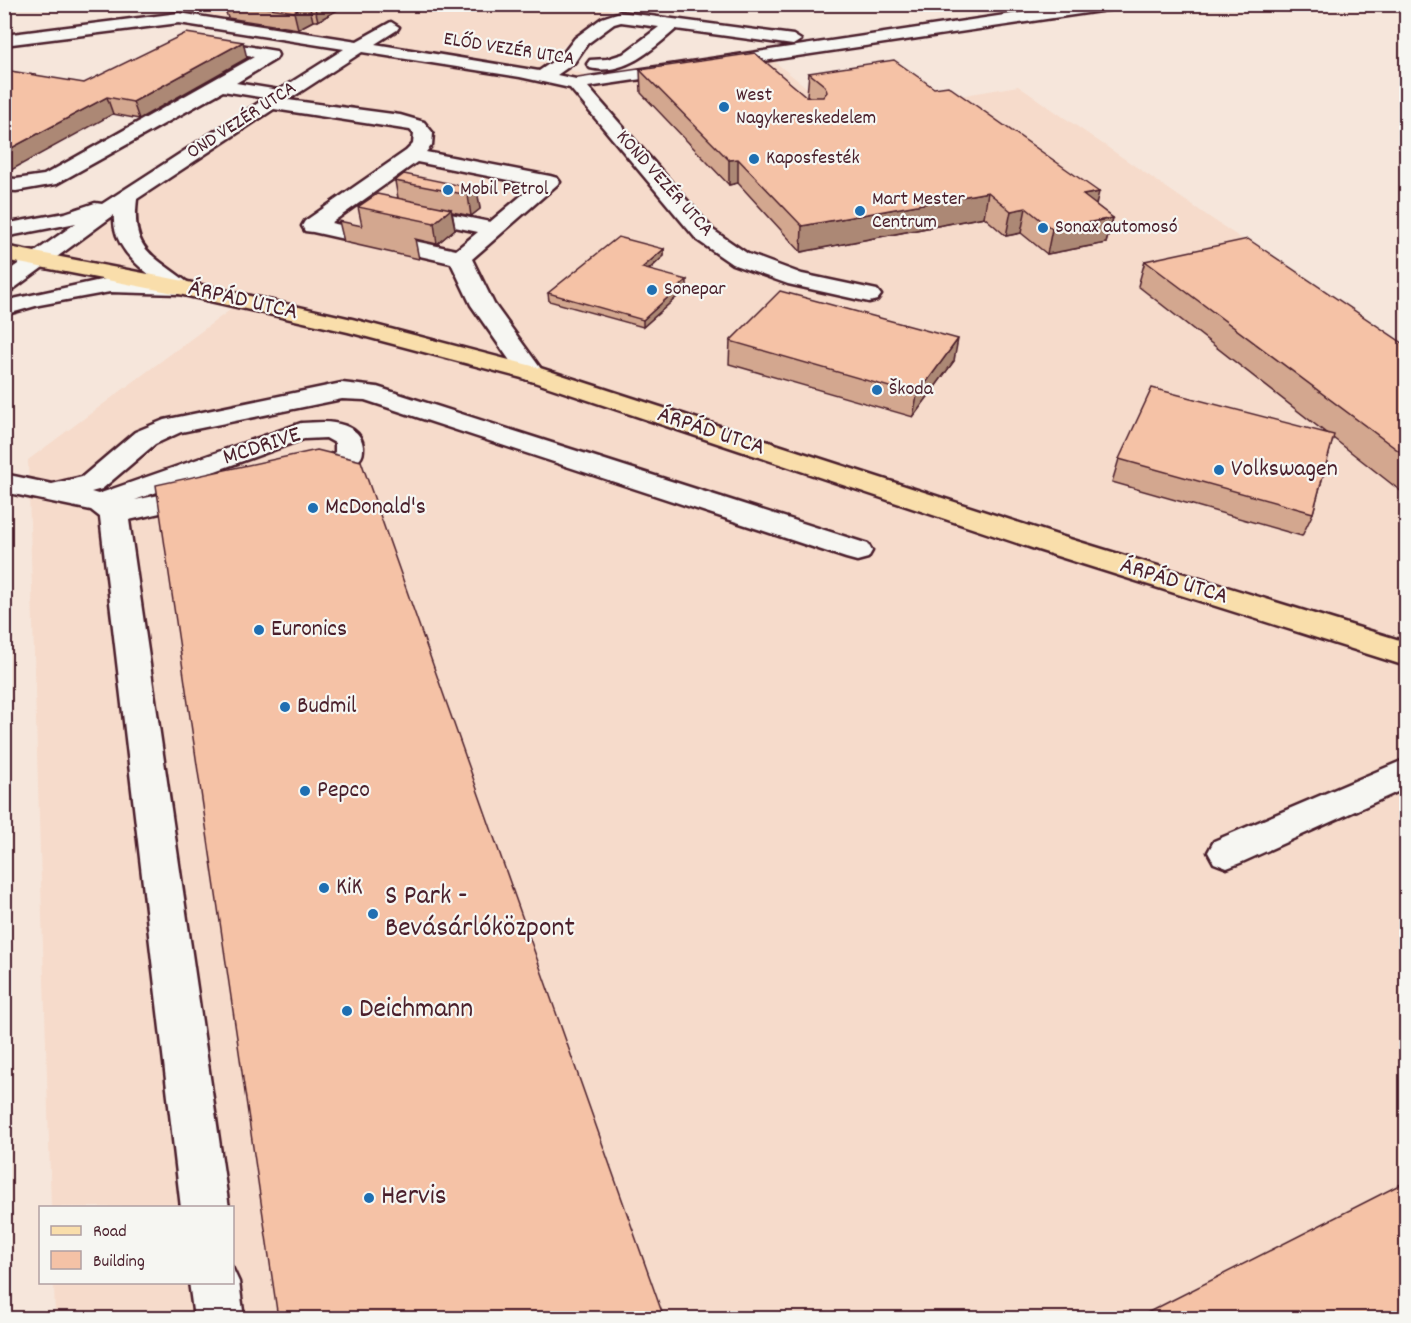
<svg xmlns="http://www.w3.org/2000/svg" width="1411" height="1323" font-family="Dekko,sans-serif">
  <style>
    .built { fill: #f6dbcb }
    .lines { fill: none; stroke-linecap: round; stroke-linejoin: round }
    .minor-casing { stroke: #4a1f2b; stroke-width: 5 }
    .major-casing { stroke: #4a1f2b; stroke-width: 5 }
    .minor { fill: #f6f6f2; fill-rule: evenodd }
    .major { fill: #f9deab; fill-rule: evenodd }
    .wall { fill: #d3a78f; stroke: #4a1f2b; stroke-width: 1.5 }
    .shaded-wall { fill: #ac8874; stroke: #4a1f2b; stroke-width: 1.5 }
    .building { fill: #f5c2a6; stroke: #4a1f2b; stroke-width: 1.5 }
    .poi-dot { fill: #1f6fb2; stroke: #f6f6f2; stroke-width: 2 }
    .labels { text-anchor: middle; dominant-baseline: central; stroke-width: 4.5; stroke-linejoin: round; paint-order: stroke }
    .far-street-label { font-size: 20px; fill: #4a1f2b; stroke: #f6f6f2 }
    .far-poi-label { font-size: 20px; fill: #4a1f2b; stroke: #f6f6f2; text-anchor: start }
    .street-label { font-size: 24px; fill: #4a1f2b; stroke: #f6f6f2 }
    .poi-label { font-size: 24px; fill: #4a1f2b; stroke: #f6f6f2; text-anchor: start }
    .near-poi-label { font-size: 28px; fill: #4a1f2b; stroke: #f6f6f2; text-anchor: start }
  </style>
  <rect width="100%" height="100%" fill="#f6e6db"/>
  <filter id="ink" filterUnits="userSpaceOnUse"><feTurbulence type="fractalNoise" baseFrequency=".0167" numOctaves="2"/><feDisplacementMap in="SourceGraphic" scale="12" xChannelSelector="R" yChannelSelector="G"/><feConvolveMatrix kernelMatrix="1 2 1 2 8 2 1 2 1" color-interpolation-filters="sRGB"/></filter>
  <g filter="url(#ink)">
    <path class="built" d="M191,5H616L543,62L603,80L765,54L842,116L1018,86L1221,225L1406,348V644L543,368L285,305L45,257L357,47L194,11Z
      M242,301L531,373L1406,650V1318H55L54,1283L232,1282V1208L51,1207L28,460Z"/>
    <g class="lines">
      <defs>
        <path id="minor" d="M1079,4H1121L1114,9L588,87L713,230L748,254L802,274L877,290L881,295L877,300L869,302L788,284L732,264L697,240L570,88L520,77L362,52L288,100L400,115L424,122L433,133L432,145L426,152L550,176L557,178L560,182L472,259L494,304L544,373L540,378L531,381L522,378L471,305L451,263L313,232L305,231L302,226L305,221L406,151L413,144L414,134L410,130L274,109L137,199C131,250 150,253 187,282L191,287L187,292L179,294L110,292L39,305L4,315V301L110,278L155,279C134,263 112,244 114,215L12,290L4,292V274L76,223L4,237V224L65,213L95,203L102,204L266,98L223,91L56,184L16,191L4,190V178L16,179L44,175L254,57L222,52L220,48L222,44L228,43L276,51L278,55L276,59L236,83L279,90L344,49L179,23L4,45V35L179,13L357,41L391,22L399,27L397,30L375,44L539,71L562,55L575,38L602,18L620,12L793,35L801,40L793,45L676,29C652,50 624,76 590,68L587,64L590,60L607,59L623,54L659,27L621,22L614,24L587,44L574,63L557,75L576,79ZM417,162L534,185L490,222L411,206L404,208L400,212L404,216L478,232L456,250L331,223Z
          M342,383L377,387L868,544L872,551L868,558L857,561L846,558L365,400L342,399L181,432L155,444L102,489L91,492L98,494L301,423C312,423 323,421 334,423C348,425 362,432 363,447C363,452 363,456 359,460C344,476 314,484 294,479L290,473L294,467L320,461L335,452V443L326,438L304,439L135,500L203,486L213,489L217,495L213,501L129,520L229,1208H181L100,517L91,510L4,492V474L52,484L82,477L135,432L164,420Z
          M1406,759V788L1240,863L1227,868L1214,863L1208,852L1214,841Z
          M232,1267L239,1282L244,1318H194L189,1282H232Z"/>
        <path id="major" d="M4,246L179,280L352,319L540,368L1060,536L1406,642V666L1038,550L522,378L348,332L179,294L4,260Z"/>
      </defs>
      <use href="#minor" class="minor-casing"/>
      <use href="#major" class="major-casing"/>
      <use href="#minor" class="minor"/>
      <use href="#major" class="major"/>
    </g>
    <path class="wall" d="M223,4H348L318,21H313L298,29L228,18Z
      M247,58L139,119L113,114L84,83Z
      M640,70L809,97L807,95L809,73L1096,205L1113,218L1106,243L1047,254L1021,233L1006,236L984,217L801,252L738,183L729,185L641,93Z
      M395,181L477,189L480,209L471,216L452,212L455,229L437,244L415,239L419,259L344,242L339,221L362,226L358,207L398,198Z
      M664,249V256L649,270L687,288L643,327L549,301L548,293Z
      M1145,261L1407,346V496L1333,438L1313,513L1302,536L1112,482L1119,459L1326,433L1138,286Z
      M730,341L954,361L913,417L729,364Z"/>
    <path class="shaded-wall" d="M307,4H309L313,21L298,29L294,12Z
      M314,4H348L318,21Z
      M243,42L247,58L139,119L133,102Z
      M107,97L113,114L4,174V152Z
      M738,159V183L729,185V160Z
      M477,189L480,209L471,216L468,195Z
      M988,192L984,217L801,252L802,226Z
      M1099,192L1093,217L1083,195Z
      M1026,208L1021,233L1006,236L1011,211Z
      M451,209L455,229L437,244L434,223Z
      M1113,218L1106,243L1047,254L1052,229Z
      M664,249V256L642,275V268Z
      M687,280V288L643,327V320Z
      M958,339L954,361L913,417L917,395Z"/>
    <path class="building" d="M245,4H307L294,12Z
      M186,33L243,42L133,102L107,97L4,152V70L84,83Z
      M755,53L807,97H823L827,92L825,86L809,73L894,60L934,88L948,86L1099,192L1083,195L1113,218L1052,229L1026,208L1011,211L988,192L802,226L738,159L729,160L640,70Z
      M404,174L477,189L468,195L395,181Z
      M377,194L451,209L434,223L358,207Z
      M618,237L664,249L642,268L687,280L643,320L548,293Z
      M1248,239L1407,346V457L1145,261Z
      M780,291L958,339L917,395L730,341Z
      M1152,388L1334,435L1313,513L1119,459Z
      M317,450L361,461L664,1318H278L156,485Z
      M1407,1181V1318H1137Z"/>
  </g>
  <g class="poi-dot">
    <circle cx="724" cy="107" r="6"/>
    <circle cx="754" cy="159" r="6"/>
    <circle cx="448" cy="190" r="6"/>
    <circle cx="860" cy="211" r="6"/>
    <circle cx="1043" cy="228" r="6"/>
    <circle cx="652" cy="290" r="6"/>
    <circle cx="877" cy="390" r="6"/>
    <circle cx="1219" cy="470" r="6"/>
    <circle cx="313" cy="508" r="6"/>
    <circle cx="259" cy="630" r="6"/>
    <circle cx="285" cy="707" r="6"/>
    <circle cx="305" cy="791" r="6"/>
    <circle cx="324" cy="888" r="6"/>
    <circle cx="373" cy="914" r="6"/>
    <circle cx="347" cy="1011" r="6"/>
    <circle cx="369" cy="1198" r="6"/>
  </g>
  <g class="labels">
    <g class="far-street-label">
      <text transform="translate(509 50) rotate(9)">ELŐD VEZÉR UTCA</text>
      <text transform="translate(242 121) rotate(-33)">OND VEZÉR UTCA</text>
      <text transform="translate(664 184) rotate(48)">KOND VEZÉR UTCA</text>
    </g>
    <g class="far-poi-label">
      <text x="736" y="96">West<tspan x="736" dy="23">Nagykereskedelem</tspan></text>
      <text x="766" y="159">Kaposfesték</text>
      <text x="460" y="190">Mobil Petrol</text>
      <text x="872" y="200">Mart Mester<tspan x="872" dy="23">Centrum</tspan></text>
      <text x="1055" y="228">Sonax automosó</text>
      <text x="664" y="290">Sonepar</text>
      <text x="889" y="390">Škoda</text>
    </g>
    <g class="street-label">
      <text transform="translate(243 301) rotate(13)">ÁRPÁD UTCA</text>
      <text transform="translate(711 432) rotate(18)">ÁRPÁD UTCA</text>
      <text transform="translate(262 447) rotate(-18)">MCDRIVE</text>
      <text transform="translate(1174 582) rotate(17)">ÁRPÁD UTCA</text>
    </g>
    <g class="poi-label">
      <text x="1231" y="470">Volkswagen</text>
      <text x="325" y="508">McDonald's</text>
      <text x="271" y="630">Euronics</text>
      <text x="297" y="707">Budmil</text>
      <text x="317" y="791">Pepco</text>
      <text x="336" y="888">KiK</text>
    </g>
    <g class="near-poi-label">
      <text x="385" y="898">S Park -<tspan x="385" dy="32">Bevásárlóközpont</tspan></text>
      <text x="359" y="1011">Deichmann</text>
      <text x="381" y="1198">Hervis</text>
    </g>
  </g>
  <rect width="1411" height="1323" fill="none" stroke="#f6f6f2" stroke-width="24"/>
  <rect x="12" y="12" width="1387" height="1299" fill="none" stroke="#4a1f2b" stroke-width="2" filter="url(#ink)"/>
  <rect x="39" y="1206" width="195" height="78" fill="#f6f6f2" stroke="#b1a0a2" stroke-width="1.5"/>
  <rect x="51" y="1226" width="30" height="9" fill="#f9deab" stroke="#b1a0a2" stroke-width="1.5"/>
  <text x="93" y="1236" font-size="18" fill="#4a1f2b">Road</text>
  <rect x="51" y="1251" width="30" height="18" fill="#f5c2a6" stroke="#b1a0a2" stroke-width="1.5"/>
  <text x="93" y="1266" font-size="18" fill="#4a1f2b">Building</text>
</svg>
